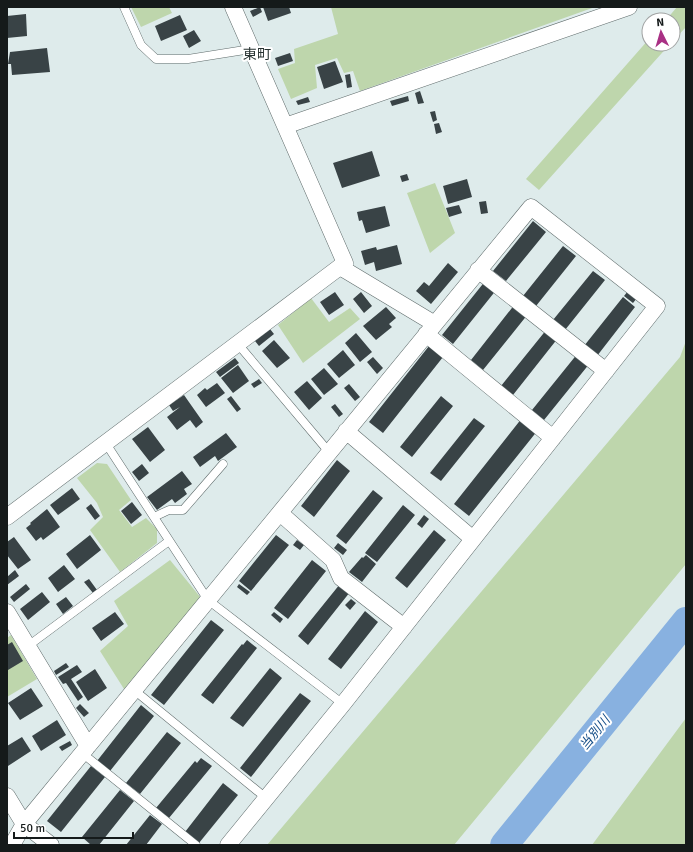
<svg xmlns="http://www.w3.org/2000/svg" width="693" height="852" font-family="Signika,'Noto Sans JP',sans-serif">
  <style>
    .green { fill: #bed6ac }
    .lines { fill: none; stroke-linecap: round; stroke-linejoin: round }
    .river { stroke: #88b1e0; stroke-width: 28 }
    .building { fill: #394346 }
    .lane-casing { stroke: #5f6b6b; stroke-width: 9 }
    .street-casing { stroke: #5f6b6b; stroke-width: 17 }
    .lane { stroke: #fff; stroke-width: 8 }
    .street { stroke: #fff; stroke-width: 16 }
    .labels { text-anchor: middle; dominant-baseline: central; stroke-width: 4; stroke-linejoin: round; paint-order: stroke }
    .water-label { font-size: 13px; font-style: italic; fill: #154e88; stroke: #fff }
    .quarter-label { font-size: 14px; fill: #273231; stroke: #fff }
  </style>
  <rect width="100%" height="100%" fill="#deebeb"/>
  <path class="green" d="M131,7H169L172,13L141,27Z
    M331,7H595L360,91L353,71L344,73L337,58L315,65L317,88L291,99L278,69L295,63L294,49L338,34Z
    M677,7H686V27L673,41V20H666Z
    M649,39V44H670L539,190L526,179Z
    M435,183L455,233L430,253L407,193Z
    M311,298L329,322L350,308L360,319L303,363L278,325Z
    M686,341V564L454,845H267L680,357Z
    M97,463L107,464L131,500L119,510L132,527L146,518L157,529V543L120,572L90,530L103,517L97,503L77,478Z
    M170,560L201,598L124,689L100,651L128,626L114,601Z
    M11,635L37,679L7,697V638Z
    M686,718V845H592Z"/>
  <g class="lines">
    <path class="river" d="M504,845L686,621"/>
  </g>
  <path class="building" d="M260,7L262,12L253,17L250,11Z
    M263,7H289L291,13L268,21Z
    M26,14L27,36L7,38V16Z
    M180,15L187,30L161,41L155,26Z
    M194,30L201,41L189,48L183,36Z
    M47,48L50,72L12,75L11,64H8L10,52Z
    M290,53L293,61L278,66L275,58Z
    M335,61L343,82L324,89L317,67Z
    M350,74L352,87L347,88L345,75Z
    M420,91L424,103L418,104L415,93Z
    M408,96L409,101L392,106L390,101Z
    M308,97L310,102L298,105L296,101Z
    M435,111L437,120L433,122L430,112Z
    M439,123L442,132L436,134L434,124Z
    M372,151L380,176L342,188L333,163Z
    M407,174L409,180L402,182L400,176Z
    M467,179L472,197L448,204L443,186Z
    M486,201L488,213L481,214L479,202Z
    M459,205L462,213L449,217L446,208Z
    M385,206L390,226L366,233L362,220L359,221L357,212Z
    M533,221L546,232L506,281L493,271Z
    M397,245L402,264L376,271L374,262L365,265L361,251L376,247L377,250Z
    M563,246L576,256L536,306L523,296Z
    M448,263L458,272L431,304L416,291L424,282L429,286Z
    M593,271L605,280L565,330L553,320Z
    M486,280L497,289L453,344L442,335Z
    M628,291L637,298L633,303L624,296Z
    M335,292L344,305L329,315L320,302Z
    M361,292L372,306L364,313L353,299Z
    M623,297L635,307L597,356L584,346Z
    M515,304L528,314L483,370L471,360Z
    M386,307L396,318L389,324L392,327L376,340L363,326Z
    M270,329L274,334L259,346L255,341Z
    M547,329L558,338L513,395L501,386Z
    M356,333L372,352L360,362L345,343Z
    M274,340L290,358L277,368L262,351Z
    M429,346L443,357L383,433L369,422Z
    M343,350L355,365L339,378L327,364Z
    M578,353L590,363L544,420L532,410Z
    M373,357L383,368L377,374L367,362Z
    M235,358L239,363L220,377L216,372Z
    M238,365L249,381L233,393L221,378Z
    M324,368L338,384L324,395L311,379Z
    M259,379L262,383L254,388L251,384Z
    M307,381L322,398L309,410L294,392Z
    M217,383L225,393L206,407L197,395L205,388L207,390Z
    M349,384L360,397L355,401L344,388Z
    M184,395L203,422L196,428L190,420L177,430L167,417L180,407L173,411L169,405Z
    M231,396L241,409L237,412L227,399Z
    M441,396L453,406L412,457L400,447Z
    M335,404L343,414L339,417L331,407Z
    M474,418L485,426L441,481L430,473Z
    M522,418L538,430L469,516L454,504Z
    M148,427L165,450L150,462L132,439Z
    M226,433L237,447L218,461L215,456L200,467L193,457Z
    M337,460L350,471L314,517L301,506Z
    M142,464L149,473L139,481L132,472Z
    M182,471L192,484L184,489L187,494L175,503L172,499L157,510L147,497Z
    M72,488L80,499L58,515L50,505Z
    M373,490L383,498L346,544L336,536Z
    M132,502L142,515L131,524L121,511Z
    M91,504L100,516L95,520L86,508Z
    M403,505L415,515L377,562L365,553Z
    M47,509L60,527L43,540L41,537L36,541L26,528L31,524L30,523Z
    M424,515L429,519L422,528L417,524Z
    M434,530L446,540L407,588L395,578Z
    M90,535L101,550L77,569L66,554Z
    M276,535L289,545L251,591L239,581Z
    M14,537L31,560L18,569L7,555V542Z
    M297,540L304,545L300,550L293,545Z
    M338,543L347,550L343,555L334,548Z
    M366,555L376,564L362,582L349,572L362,557L363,558Z
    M312,560L326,571L288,619L274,608Z
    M64,565L75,579L58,592L48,578Z
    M15,570L19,576L7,585V577Z
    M89,579L97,590L93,593L84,582Z
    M26,584L30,589L14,602L10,597Z
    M239,584L250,592L247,595L237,587Z
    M340,584L350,592L308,645L298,636Z
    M42,592L50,602L28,620L20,609Z
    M66,597L73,606L63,614L56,604Z
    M351,599L356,603L350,610L345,605Z
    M365,611L378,622L341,669L328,659Z
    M115,612L124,624L101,641L92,628Z
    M274,612L283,619L280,623L271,615Z
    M211,620L224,630L164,705L151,695Z
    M247,640L257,648L213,704L201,695L242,644L243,645Z
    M12,642L23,661L8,670L7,645Z
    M66,663L69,667L56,675L54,671Z
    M77,665L82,672L71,679L83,697L78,701L66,683L63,684L58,677Z
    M270,668L282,678L243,727L230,718Z
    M95,669L107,688L88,701L76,682Z
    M31,688L43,706L20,720L8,703Z
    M300,693L311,701L251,777L240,768Z
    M80,704L89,713L84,717L76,708Z
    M141,705L154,716L110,771L97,761Z
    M57,720L66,735L41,751L32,736Z
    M167,732L181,743L140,794L126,783Z
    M22,737L31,751L8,766L7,746Z
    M70,741L72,745L62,751L59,747Z
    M201,758L212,766L169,818L156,808L195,761L197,763Z
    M91,766L105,777L61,832L47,821Z
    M223,783L238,795L199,843L185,832Z
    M120,790L134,801L99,845H91L82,837Z
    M150,815L162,824L146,845H126Z"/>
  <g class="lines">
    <defs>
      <path id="lane" d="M124,7L141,45L156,59H188L251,49
        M237,343L329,452
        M105,442L208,600L343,704
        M154,517L169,510H183L223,464
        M28,646L169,541
        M134,690L266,798
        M82,753L196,845"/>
      <path id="street" d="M285,126L629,7
        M340,267L435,324
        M478,270L606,371
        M426,334L553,438
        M346,431L473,539
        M280,513L333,560L341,578L404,627
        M7,517L345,263L233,7
        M7,612L88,746
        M7,796L24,824L51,845
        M12,845L24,824L531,207L657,306L343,704L228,845"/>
    </defs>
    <use href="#lane" class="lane-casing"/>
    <use href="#street" class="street-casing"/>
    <use href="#lane" class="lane"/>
    <use href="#street" class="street"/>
  </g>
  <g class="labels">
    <g class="water-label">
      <text transform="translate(595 733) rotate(-51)">当別川</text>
    </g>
    <g class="quarter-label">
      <text x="257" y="54">東町</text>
    </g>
  </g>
  <rect width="693" height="852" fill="none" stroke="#151a1a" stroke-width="16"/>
  <g transform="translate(661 32) rotate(355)"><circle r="19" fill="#ffffff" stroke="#a1a3a3"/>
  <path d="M0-3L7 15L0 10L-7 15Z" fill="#a93084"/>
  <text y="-6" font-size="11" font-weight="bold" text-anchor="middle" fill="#151a1a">N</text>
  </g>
  <path d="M14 832v6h119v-6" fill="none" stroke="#151a1a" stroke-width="2"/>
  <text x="20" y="832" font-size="12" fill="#151a1a" stroke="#ffffff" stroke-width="3" paint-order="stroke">50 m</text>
</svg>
